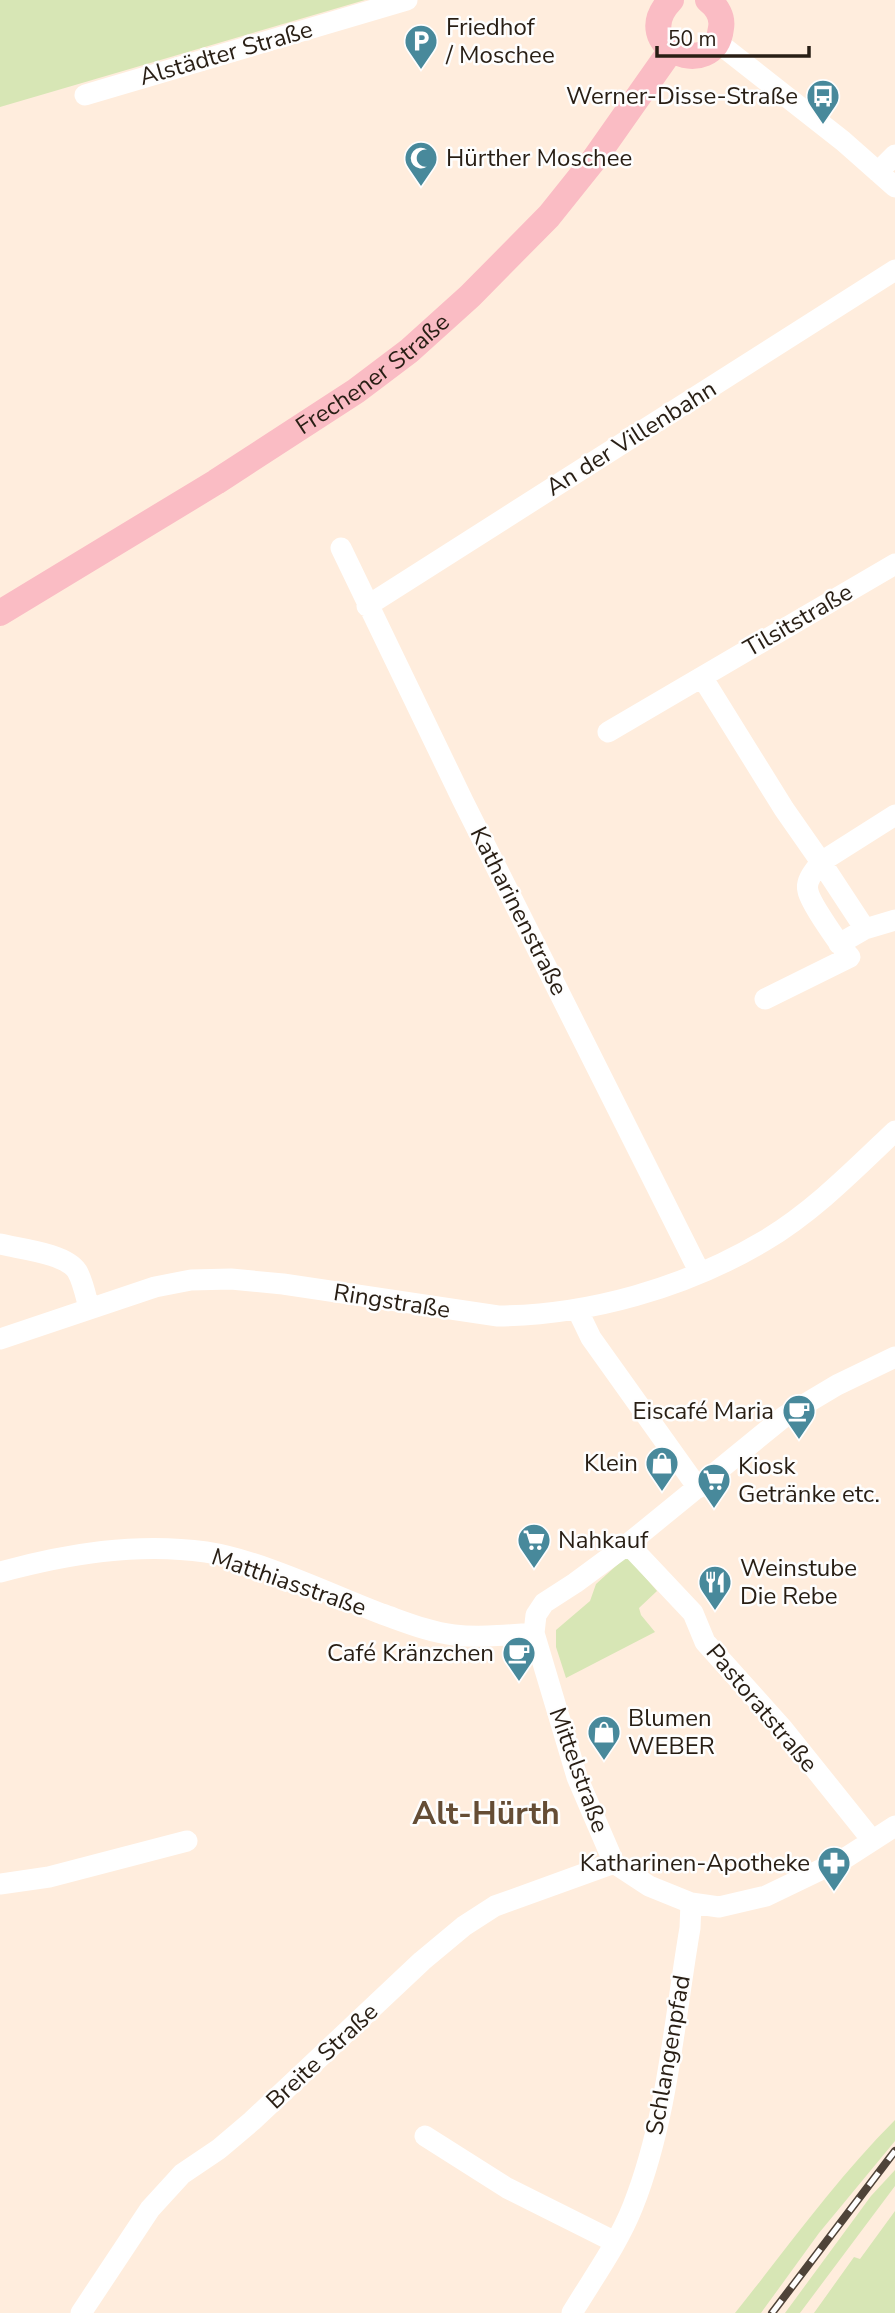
<svg xmlns="http://www.w3.org/2000/svg" width="895" height="2313" font-family="'Nunito Sans',sans-serif">
  <style>
    .green { fill: #d7e6b5 }
    .lines { fill: none; stroke-linecap: round; stroke-linejoin: round }
    .minor { stroke: #fff; stroke-width: 21 }
    .major { stroke: #fabcc4; stroke-width: 26 }
    .rail-casing { stroke: #4f4338; stroke-width: 8 }
    .rail { stroke: #fefefe; stroke-width: 5; stroke-dasharray: 16; stroke-linecap: butt }
    .labels { text-anchor: middle; dominant-baseline: central; stroke-width: 5; stroke-linejoin: round; paint-order: stroke }
    .poi-label { font-size: 24px; fill: #281e14; stroke: #fefefe; text-anchor: start }
    .street-label { font-size: 24px; fill: #281e14; stroke: #fefefe }
    .district-label { font-size: 32px; font-weight: bold; fill: #654d35; stroke: #fefefe }
  </style>
  <rect width="100%" height="100%" fill="#ffeddd"/>
  <path class="green" d="M0,0H365L0,107Z
    M627,1556L657,1591L639,1608L641,1615L655,1632L566,1678L556,1647V1630L590,1601L596,1584Z
    M895,2120V2141L819,2233L761,2313H735C787,2248 836,2179 895,2120Z
    M895,2170V2186L800,2313H785L871,2196Z
    M895,2211V2313H814L854,2257L860,2259Z"/>
  <g class="lines">
    <path class="minor" d="M717,42L843,141L895,187
      M85,95L407,0
      M878,172L895,155
      M341,548L463,801L700,1273
      M367,606L895,270
      M702,677L784,809L821,862C815,870 805,880 808,891C810,903 841,947 850,957L765,999
      M608,732L895,564
      M865,929L895,920
      M839,944L865,929L821,862L895,815
      M0,1244C20,1249 65,1253 77,1271C83,1281 86,1297 89,1308
      M577,1309L591,1338L698,1488
      M0,1339L155,1287L191,1280L231,1279L283,1284L498,1316C589,1315 685,1288 764,1241C813,1212 854,1170 895,1131
      M895,1357L837,1385L785,1416L628,1544L575,1583L544,1603L536,1615L534,1633L577,1777L614,1863L649,1886L691,1903L719,1907L766,1896L847,1857L895,1826
      M628,1544L693,1613L705,1642L783,1729L872,1840
      M0,1572C67,1554 137,1542 206,1552C263,1561 327,1593 382,1614C405,1622 429,1632 454,1635C480,1638 507,1635 534,1633
      M0,1884L49,1877L187,1841
      M425,2136L507,2188L615,2242
      M81,2313L150,2209L182,2174L219,2149L252,2121L422,1961L464,1926L495,1906L614,1863
      M572,2313C593,2278 618,2244 633,2206C668,2117 674,2021 690,1928L691,1903"/>
    <g class="major">
      <path d="M671,0C626,47 715,83 721,28C723,17 717,7 708,0"/>
      <path id="s1" d="M0,613L216,482L356,391L409,351L470,296L549,216L593,161L671,50"/>
    </g>
    <defs>
      <path id="rail" d="M772,2313L895,2151"/>
    </defs>
    <use href="#rail" class="rail-casing"/>
    <use href="#rail" class="rail"/>
  </g>
  <defs>
    <symbol id="parking-pin" viewBox="-11 -11 22 30"><path d="M0 17L-7.5 6A9.5 9.5 0 1 1 7.5 6Z" fill="#48899b" stroke="#fefefe"/><path d="M-3.5-5.5H1a3.5 3.5 0 0 1 0 7H-1V5.5H-3.5ZM-1-3.4V-.6H.8a1.4 1.4 0 0 0 0-2.8Z" fill="#fff"/></symbol>
    <symbol id="bus-pin" viewBox="-11 -11 22 30"><path d="M0 17L-7.5 6A9.5 9.5 0 1 1 7.5 6Z" fill="#48899b" stroke="#fefefe"/><path d="M-5-6H5V4H4V6H2V4H-2V6H-4V4H-5ZM-3.5-4V0h7V-4ZM-3.5 1.2v1.5H-2V1.2ZM2 1.2v1.5H3.5V1.2Z" fill="#fff"/></symbol>
    <symbol id="mosque-pin" viewBox="-11 -11 22 30"><path d="M0 17L-7.5 6A9.5 9.5 0 1 1 7.5 6Z" fill="#48899b" stroke="#fefefe"/><path d="M3.5-4.9A6 6 0 1 0 3.5 4.9A5 5 0 1 1 3.5-4.9Z" fill="#fff"/></symbol>
    <symbol id="cafe-pin" viewBox="-11 -11 22 30"><path d="M0 17L-7.5 6A9.5 9.5 0 1 1 7.5 6Z" fill="#48899b" stroke="#fefefe"/><path d="M-5.5-4.5H6V0H3Q3 3.5 0 3.5H-2.5Q-5.5 3.5-5.5 0ZM3-3.2v2h1.7v-2ZM-6 4.5H4V6H-6Z" fill="#fff"/></symbol>
    <symbol id="shop-pin" viewBox="-11 -11 22 30"><path d="M0 17L-7.5 6A9.5 9.5 0 1 1 7.5 6Z" fill="#48899b" stroke="#fefefe"/><path d="M-5-2.5h2.3a2.7 3.5 0 0 1 5.4 0H5L5.5 6h-11ZM-1.5-2.5h3a1.5 2.3 0 0 0-3 0Z" fill="#fff"/></symbol>
    <symbol id="supermarket-pin" viewBox="-11 -11 22 30"><path d="M0 17L-7.5 6A9.5 9.5 0 1 1 7.5 6Z" fill="#48899b" stroke="#fefefe"/><path d="M-6-5.5h2.5l.6 2H6L4.5 2H-2.5L-4.4-4H-6ZM-1.5 3.2a1.3 1.3 0 1 0 .1 0ZM3 3.2a1.3 1.3 0 1 0 .1 0Z" fill="#fff"/></symbol>
    <symbol id="restaurant-pin" viewBox="-11 -11 22 30"><path d="M0 17L-7.5 6A9.5 9.5 0 1 1 7.5 6Z" fill="#48899b" stroke="#fefefe"/><path d="M-5-6h1v4h1v-4h1v4h1v-4h1v5L-1.5 .5V6h-2V.5L-5-1ZM5-6V6H3V1.5H1.5Q1.5-4 5-6Z" fill="#fff"/></symbol>
    <symbol id="pharmacy-pin" viewBox="-11 -11 22 30"><path d="M0 17L-7.5 6A9.5 9.5 0 1 1 7.5 6Z" fill="#48899b" stroke="#fefefe"/><path d="M-2-6h4v4h4v4h-4v4h-4v-4h-4v-4h4Z" fill="#fff"/></symbol>
  </defs>
  <g fill-rule="evenodd">
    <use href="#parking-pin" x="402" y="22" width="38" height="52"/>
    <use href="#bus-pin" x="804" y="77" width="38" height="52"/>
    <use href="#mosque-pin" x="402" y="139" width="38" height="52"/>
    <use href="#cafe-pin" x="780" y="1392" width="38" height="52"/>
    <use href="#shop-pin" x="643" y="1444" width="38" height="52"/>
    <use href="#supermarket-pin" x="695" y="1461" width="38" height="52"/>
    <use href="#supermarket-pin" x="515" y="1521" width="38" height="52"/>
    <use href="#restaurant-pin" x="696" y="1563" width="38" height="52"/>
    <use href="#cafe-pin" x="500" y="1634" width="38" height="52"/>
    <use href="#shop-pin" x="585" y="1713" width="38" height="52"/>
    <use href="#pharmacy-pin" x="815" y="1844" width="38" height="52"/>
  </g>
  <g class="labels">
    <g class="poi-label">
      <text x="446" y="27">Friedhof<tspan x="446" dy="28">/ Moschee</tspan></text>
      <text x="798" y="96" text-anchor="end">Werner-Disse-Straße</text>
      <text x="446" y="158">Hürther Moschee</text>
      <text x="774" y="1411" text-anchor="end">Eiscafé Maria</text>
      <text x="638" y="1463" text-anchor="end">Klein</text>
      <text x="738" y="1466">Kiosk<tspan x="738" dy="28">Getränke etc.</tspan></text>
      <text x="558" y="1540">Nahkauf</text>
      <text x="740" y="1568">Weinstube<tspan x="740" dy="28">Die Rebe</tspan></text>
      <text x="494" y="1653" text-anchor="end">Café Kränzchen</text>
      <text x="628" y="1718">Blumen<tspan x="628" dy="28">WEBER</tspan></text>
      <text x="810" y="1863" text-anchor="end">Katharinen-Apotheke</text>
    </g>
    <g class="street-label">
      <text transform="translate(226 53) rotate(-16)">Alstädter Straße</text>
      <text stroke="none"><textPath href="#s1" startOffset="443">Frechener Straße</textPath></text>
      <text transform="translate(631 438) rotate(-32)">An der Villenbahn</text>
      <text transform="translate(798 620) rotate(-30)">Tilsitstraße</text>
      <text transform="translate(519 911) rotate(63)">Katharinenstraße</text>
      <text transform="translate(392 1301) rotate(9)">Ringstraße</text>
      <text transform="translate(289 1582) rotate(19)">Matthiasstraße</text>
      <text transform="translate(762 1708) rotate(50)">Pastoratstraße</text>
      <text transform="translate(579 1770) rotate(70)">Mittelstraße</text>
      <text transform="translate(668 2055) rotate(-80)">Schlangenpfad</text>
      <text transform="translate(322 2056) rotate(-43)">Breite Straße</text>
    </g>
    <g class="district-label">
      <text x="486" y="1813">Alt-Hürth</text>
    </g>
  </g>
  <path d="M657 46v10h152v-10" fill="none" stroke="#281e14" stroke-width="3.5"/>
  <text x="668" y="46" font-size="21" fill="#281e14" stroke="#fefefe" stroke-width="5" paint-order="stroke">50 m</text>
</svg>
